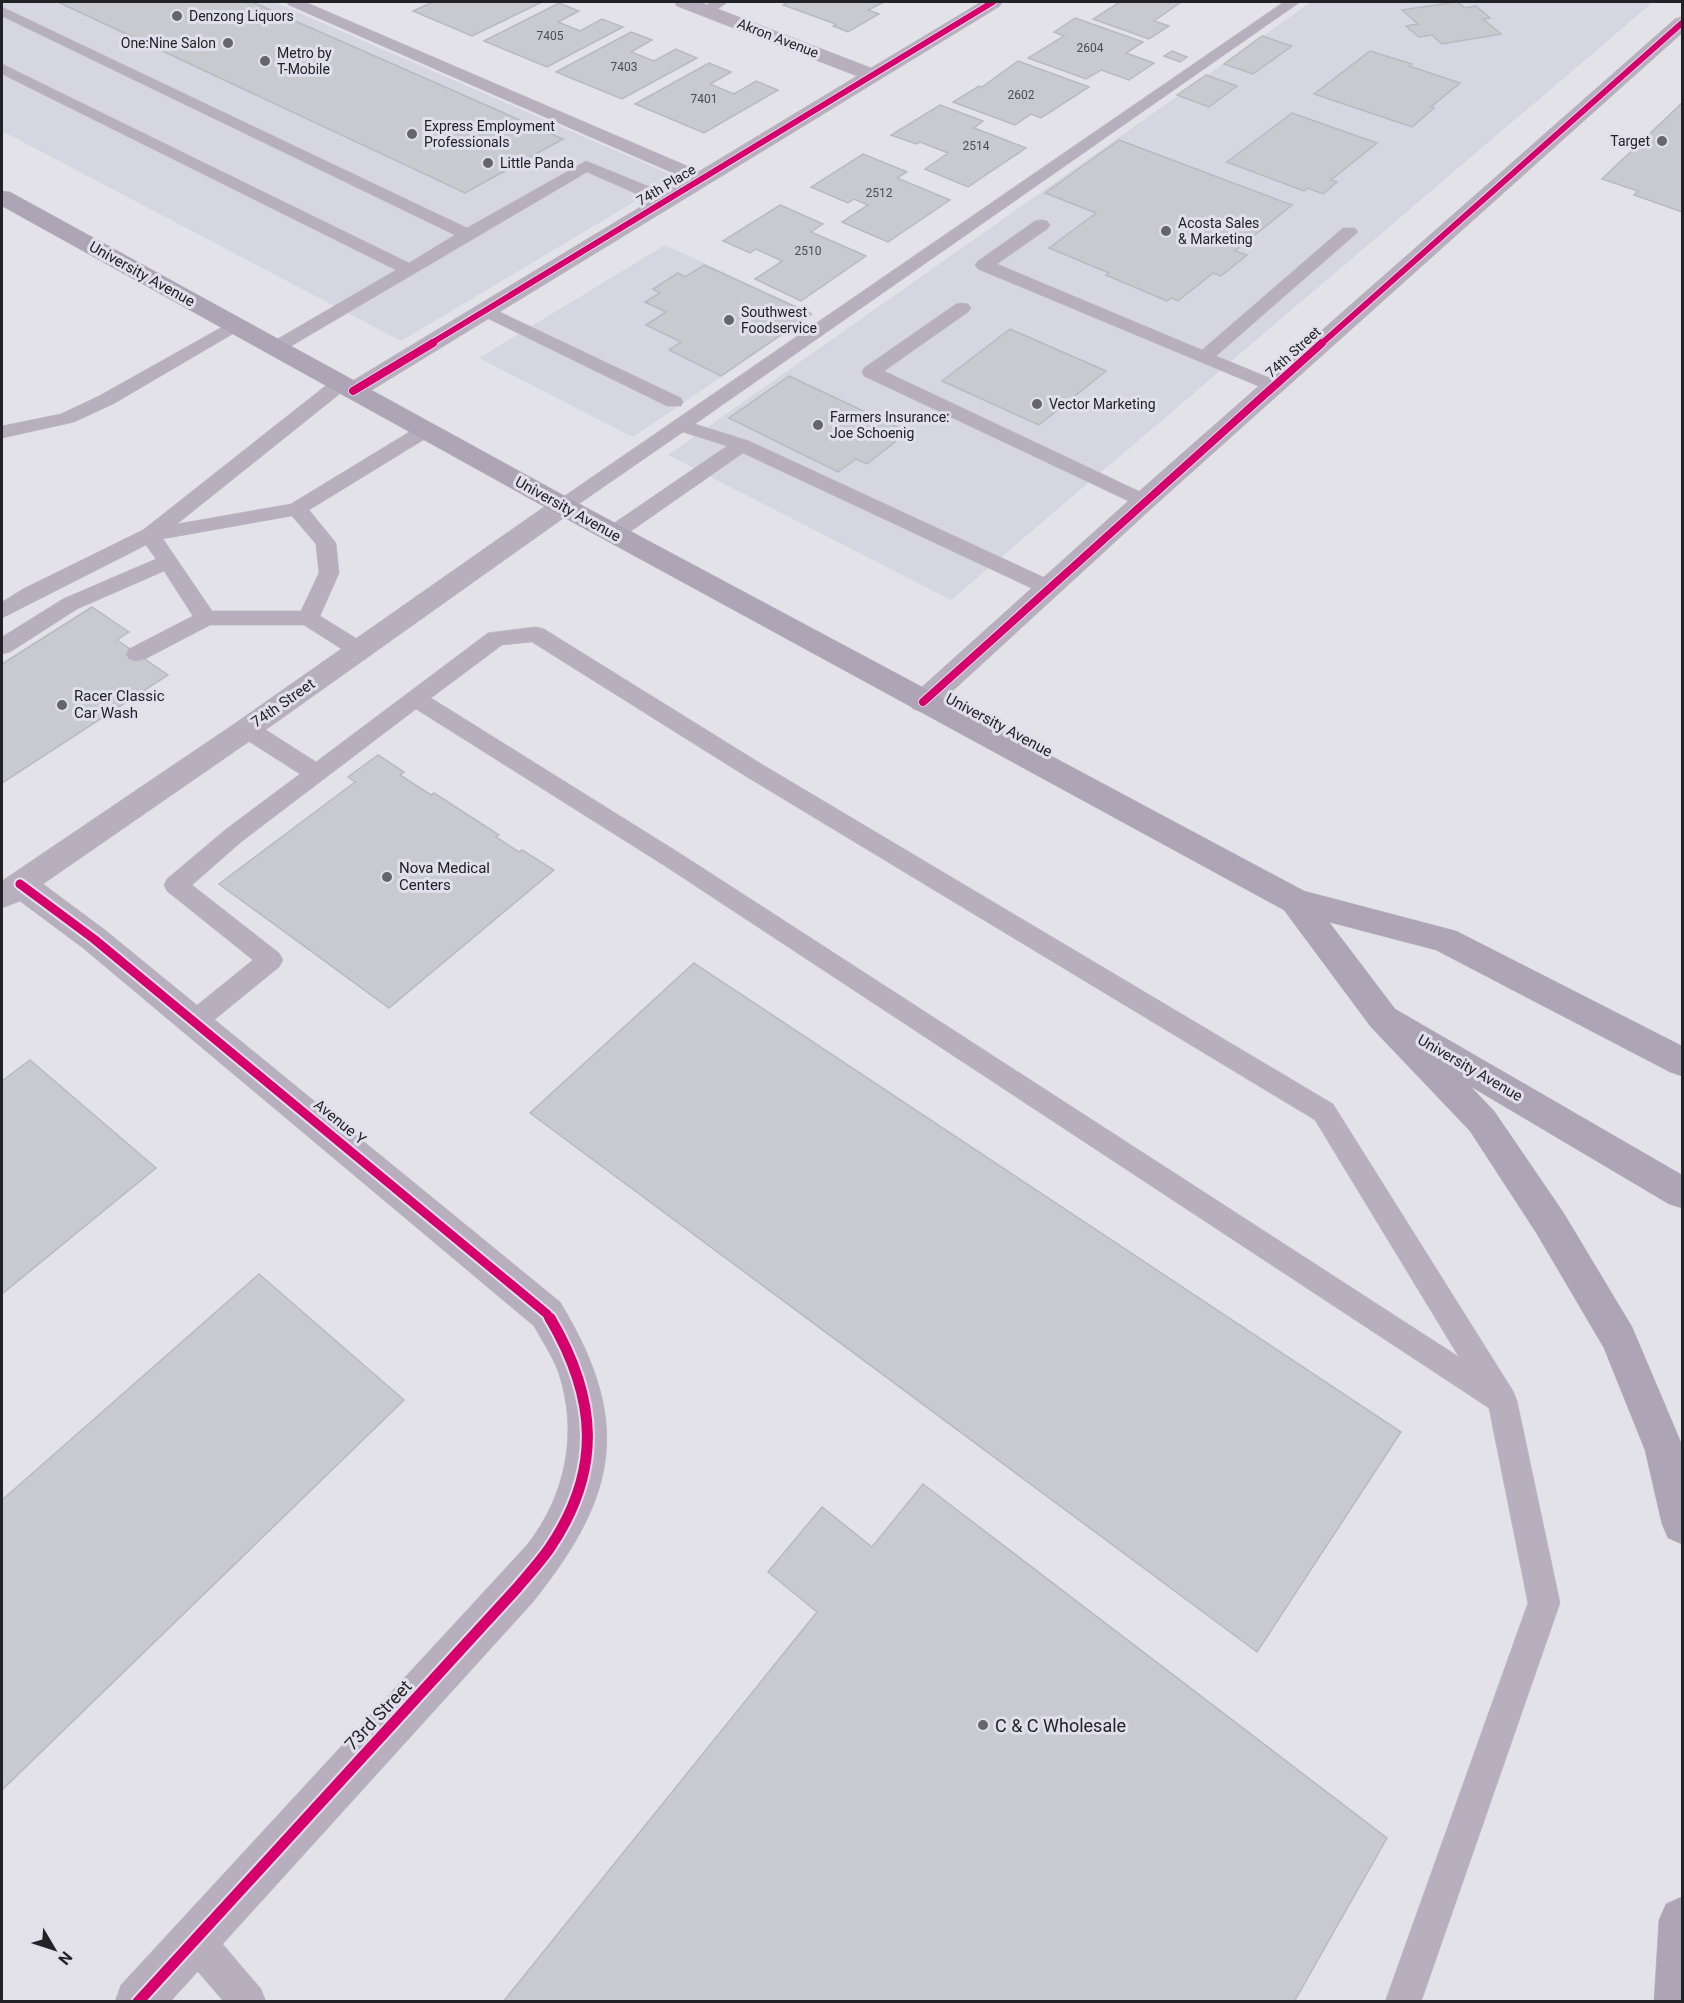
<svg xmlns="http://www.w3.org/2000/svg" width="1684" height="2003" font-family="Roboto,sans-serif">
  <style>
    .built { fill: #d6d5e2 }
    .building { fill: #c9cacf; stroke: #b9b9be; stroke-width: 1.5 }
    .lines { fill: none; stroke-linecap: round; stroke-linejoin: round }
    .lane-casing { stroke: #c0c0c4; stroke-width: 1 }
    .street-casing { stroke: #c0c0c4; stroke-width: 1 }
    .secondary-casing { stroke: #c0c0c4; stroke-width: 1 }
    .lane { fill: #b7afbe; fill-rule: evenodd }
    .street { fill: #b7afbe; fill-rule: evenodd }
    .secondary { fill: #ada5b6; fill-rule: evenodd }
    .cycleway-far3-casing { stroke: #e0dfeb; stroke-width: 8 }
    .cycleway-far2-casing { stroke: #e0dfeb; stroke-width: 10 }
    .cycleway-far1-casing { stroke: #e0dfeb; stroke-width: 13 }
    .cycleway-casing { stroke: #e0dfeb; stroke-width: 15 }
    .cycleway-far3 { stroke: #d6006c; stroke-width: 6 }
    .cycleway-far2 { stroke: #d6006c; stroke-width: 8 }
    .cycleway-far1 { stroke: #d6006c; stroke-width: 9 }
    .cycleway { stroke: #d6006c; stroke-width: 11 }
    .poi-dot { fill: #65656a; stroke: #e0dfeb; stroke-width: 2 }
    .labels { text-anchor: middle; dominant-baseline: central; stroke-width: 6; stroke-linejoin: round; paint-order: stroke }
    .number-label { font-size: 12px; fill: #4c4c50 }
    .far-poi-label { font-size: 14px; fill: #222226; stroke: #e0dfeb; text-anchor: start }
    .far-street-label { font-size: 14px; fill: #222226; stroke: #e0dfeb }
    .street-label { font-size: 15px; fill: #222226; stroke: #e0dfeb }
    .poi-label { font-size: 15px; fill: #222226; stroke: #e0dfeb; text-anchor: start }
    .near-street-label { font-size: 18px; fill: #222226; stroke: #e0dfeb }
    .near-poi-label { font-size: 18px; fill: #222226; stroke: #e0dfeb; text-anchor: start }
  </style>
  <rect width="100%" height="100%" fill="#e2e2e8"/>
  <path class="built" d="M2,2H274L676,177L401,341L2,131Z
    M1311,2H1653L951,600L668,455Z
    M665,245L814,314L633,437L479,358Z"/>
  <path class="building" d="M58,2H252L563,139L465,193Z
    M433,2H542L472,36L413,11Z
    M789,2H884L868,10L879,14L848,32L833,26L836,25L833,23L783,5Z
    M1120,2H1119H1181L1154,21L1169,26L1149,39L1093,19Z
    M1457,2L1465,8L1476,6L1490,18L1483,19L1501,34L1442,44L1432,35L1419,37L1406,26L1418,24L1402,10Z
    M559,3L579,11L558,22L580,31L602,19L623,27L547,67L484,41Z
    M1075,18L1143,42L1126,53L1154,63L1129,80L1101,70L1086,79L1028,58L1064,36L1054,32Z
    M631,32L652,40L631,52L654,61L676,49L697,58L622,99L556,72Z
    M1262,36L1292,46L1253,74L1224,64Z
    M1172,51L1187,57L1180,62L1164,56Z
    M1370,51L1412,64L1409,66L1460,83L1431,107L1434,108L1412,127L1314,94Z
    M1018,61L1089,87L1041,118L1031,114L1015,125L953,102L979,86L982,87Z
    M709,63L731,72L710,84L734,94L756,81L778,90L704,133L635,104Z
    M1206,75L1237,86L1209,107L1177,95Z
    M1682,103V212L1634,195L1638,191L1602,179Z
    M940,105L983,121L974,128L1026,148L968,187L925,169L948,153L920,142L916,144L891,135Z
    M1292,113L1377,143L1331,180L1337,182L1323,194L1308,188L1304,191L1227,162Z
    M1119,140L1292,205L1235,251L1247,255L1221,276L1213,273L1178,301L1171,298L1167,301L1106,275L1109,273L1049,248L1096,213L1045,193Z
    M863,154L907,172L897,178L950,200L888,242L842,222L868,205L854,199L848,203L811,187Z
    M780,205L823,224L811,232L866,256L801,301L755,279L782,261L756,249L750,253L723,241Z
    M704,265L811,314L721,376L669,350L681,342L646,325L666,312L645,302L660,293L653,289L678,273L685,277Z
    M1010,329L1106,371L1039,425L942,381Z
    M789,376L908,432L867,464L856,459L838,472L729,418Z
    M92,607L129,632L117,640L168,675L2,783V664Z
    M378,755L404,772L400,775L431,795L434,793L499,835L496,837L519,852L522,850L554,870L389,1008L219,884L355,782L348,777Z
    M694,963L1401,1432L1257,1652L530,1113Z
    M30,1060L156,1168L2,1294V1081Z
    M259,1274L404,1400L2,1790V1500Z
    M923,1484L1387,1838L1294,2002H503L817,1612L768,1572L822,1507L872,1547Z"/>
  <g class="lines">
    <defs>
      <path id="lane" d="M287,2H305L708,175L710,179L708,183H696L289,5Z
        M711,2H728L711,13H701L699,10Z
        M1284,2H1300L695,424L749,441L1056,583L1059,588L1056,593L1049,595L1042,593L743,453L621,538L614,540L607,538L604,533L607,528L727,446L683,432L570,510L563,512L556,510L553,506L556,502Z
        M2,7L467,228L586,161L672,196L674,200L666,205L660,204L587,172L281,352H269L266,348L269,344L396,270L2,74V64L409,263L455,235L2,16Z
        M1041,220L1047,221L1050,225L1047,229L997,264L1202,350L1343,228H1355L1358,232L1216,356L1282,383L1284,387L1282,391L1275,393L978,269L975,265L978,261L1035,221Z
        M962,303L968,304L971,308L968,312L884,371L1151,497L1154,501L1151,505L1144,507L1137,505L864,376L862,372L864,368L956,304Z
        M485,305L681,398L683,402L681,406H667L479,314L476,310L479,306Z
        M235,320L241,321L244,325L241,329L113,404L74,422L2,438V426L61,414L99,396Z
        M340,378L347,380L349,384L347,388L177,524L291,504L419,426H433L436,430L433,434L309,510L336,543L339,573L320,616L367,645L370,650L367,655L359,657L351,655L304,625H210L145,659L137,661L129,659L126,654L129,649L193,616L164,571L77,609L10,652L2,654V637L63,599L156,559L146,545L2,618V602L23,589L143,530L333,380ZM292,516L316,544L319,573L301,611H212L163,539Z
        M536,627L544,629L763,765L1333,1104L1513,1391L1517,1401L1560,1603L1421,2002H1385L1528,1603L1489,1408L665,866L416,709L241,842L192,885L279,953L283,960L279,967L203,1029L194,1032L185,1029L181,1022L185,1015L253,960L167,891L164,885L167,879L225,830L300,774L239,735L236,729L239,723L247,721L255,723L316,762L488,633ZM532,642L747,777L1315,1120L1459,1357L681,854L431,698L502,645Z
        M195,1922L208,1927L261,1989L266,2002H224L182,1953L177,1940L182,1927Z"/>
      <path id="street" d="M675,2H700L871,68L981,2H1002L1000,6L362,396L353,398L344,396L341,391L344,386L857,76L677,6Z
        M1682,17V33L1153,507L933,709L923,712L913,709L909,702L913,695L1135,495L1675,19Z
        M563,498L572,500L576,506L572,512L257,736L43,884L105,930L560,1302C633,1422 618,1496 532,1603L170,2002H115L121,1985L527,1545C566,1495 579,1432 558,1371C552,1355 542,1341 534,1326L83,948L20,901L2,908V881L237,722L554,500Z"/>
      <path id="secondary" d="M2,191L10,192L572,500L1304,891L1456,931L1682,1046V1076L1670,1072L1436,950L1329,922L1395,1009L1682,1175V1208L1669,1204L1470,1086L1494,1111L1563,1212L1632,1327L1682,1445V1544L1668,1538L1662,1524L1645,1450L1604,1348L1537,1234L1470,1131L1371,1027L1284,910L554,512L2,206Z
        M1682,1897V2002H1654L1659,1920L1666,1904Z"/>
    </defs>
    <use href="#lane" class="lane-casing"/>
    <use href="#street" class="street-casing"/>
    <use href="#secondary" class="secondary-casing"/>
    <use href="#lane" class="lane"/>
    <use href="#street" class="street"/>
    <use href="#secondary" class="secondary"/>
    <defs>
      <path id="cycleway-far3" d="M430,344L993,2
        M1321,344L1682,23"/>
      <path id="cycleway-far2" d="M353,391L433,343
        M923,702L1322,343"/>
      <path id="cycleway-far1" d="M20,884L94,939L547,1314L550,1320"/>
      <path id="cycleway" d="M138,2002L517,1588C528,1575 539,1563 549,1549C603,1470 597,1398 550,1318"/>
    </defs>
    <use href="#cycleway-far3" class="cycleway-far3-casing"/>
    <use href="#cycleway-far2" class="cycleway-far2-casing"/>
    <use href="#cycleway-far1" class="cycleway-far1-casing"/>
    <use href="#cycleway" class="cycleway-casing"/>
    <use href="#cycleway-far3" class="cycleway-far3"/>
    <use href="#cycleway-far2" class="cycleway-far2"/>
    <use href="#cycleway-far1" class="cycleway-far1"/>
    <use href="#cycleway" class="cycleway"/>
  </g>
  <g class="poi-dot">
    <circle cx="177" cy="16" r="6"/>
    <circle cx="228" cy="43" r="6"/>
    <circle cx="265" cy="61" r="6"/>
    <circle cx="412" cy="134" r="6"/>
    <circle cx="1662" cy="141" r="6"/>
    <circle cx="488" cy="163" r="6"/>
    <circle cx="1166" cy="231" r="6"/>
    <circle cx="729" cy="320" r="6"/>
    <circle cx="1037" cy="404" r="6"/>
    <circle cx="818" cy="425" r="6"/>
    <circle cx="62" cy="705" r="6"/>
    <circle cx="387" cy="877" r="6"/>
    <circle cx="983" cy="1725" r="6"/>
  </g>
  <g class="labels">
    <g class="number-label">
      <text x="550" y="36">7405</text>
      <text x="1090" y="48">2604</text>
      <text x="624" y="67">7403</text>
      <text x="1021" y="95">2602</text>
      <text x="704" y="99">7401</text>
      <text x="976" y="146">2514</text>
      <text x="879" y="193">2512</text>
      <text x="808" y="251">2510</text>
    </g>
    <g class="far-poi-label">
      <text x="189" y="16">Denzong Liquors</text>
      <text x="216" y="43" text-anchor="end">One:Nine Salon</text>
      <text x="277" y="53">Metro by<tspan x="277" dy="16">T-Mobile</tspan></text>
      <text x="424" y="126">Express Employment<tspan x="424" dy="16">Professionals</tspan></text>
      <text x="1650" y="141" text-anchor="end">Target</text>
      <text x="500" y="163">Little Panda</text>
      <text x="1178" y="223">Acosta Sales<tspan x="1178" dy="16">&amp; Marketing</tspan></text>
      <text x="741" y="312">Southwest<tspan x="741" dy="16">Foodservice</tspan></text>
      <text x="1049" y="404">Vector Marketing</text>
      <text x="830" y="417">Farmers Insurance:<tspan x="830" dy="16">Joe Schoenig</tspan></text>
    </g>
    <g class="far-street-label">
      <text transform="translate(778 38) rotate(21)">Akron Avenue</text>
      <text transform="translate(666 185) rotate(-31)">74th Place</text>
      <text transform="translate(1293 352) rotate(-42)">74th Street</text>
    </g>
    <g class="street-label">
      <text transform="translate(142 274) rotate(29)">University Avenue</text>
      <text transform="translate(568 509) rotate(29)">University Avenue</text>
      <text transform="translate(283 703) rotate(-35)">74th Street</text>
      <text transform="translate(999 725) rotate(28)">University Avenue</text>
      <text transform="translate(1470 1068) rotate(30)">University Avenue</text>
      <text transform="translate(340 1122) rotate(39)">Avenue Y</text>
    </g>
    <g class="poi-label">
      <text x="74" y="696">Racer Classic<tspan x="74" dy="17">Car Wash</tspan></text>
      <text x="399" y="868">Nova Medical<tspan x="399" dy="17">Centers</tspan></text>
    </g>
    <g class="near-street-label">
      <text transform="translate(378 1715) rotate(-47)">73rd Street</text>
    </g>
    <g class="near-poi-label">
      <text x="995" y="1725">C &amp; C Wholesale</text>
    </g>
  </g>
  <rect width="1684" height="2003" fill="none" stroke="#222226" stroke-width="6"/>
  <g transform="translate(54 1949) rotate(129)" stroke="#e0dfeb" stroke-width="4.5" paint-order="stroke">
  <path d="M0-4.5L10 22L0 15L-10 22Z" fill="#222226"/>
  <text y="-9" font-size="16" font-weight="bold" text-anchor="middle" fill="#222226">N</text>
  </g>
</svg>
